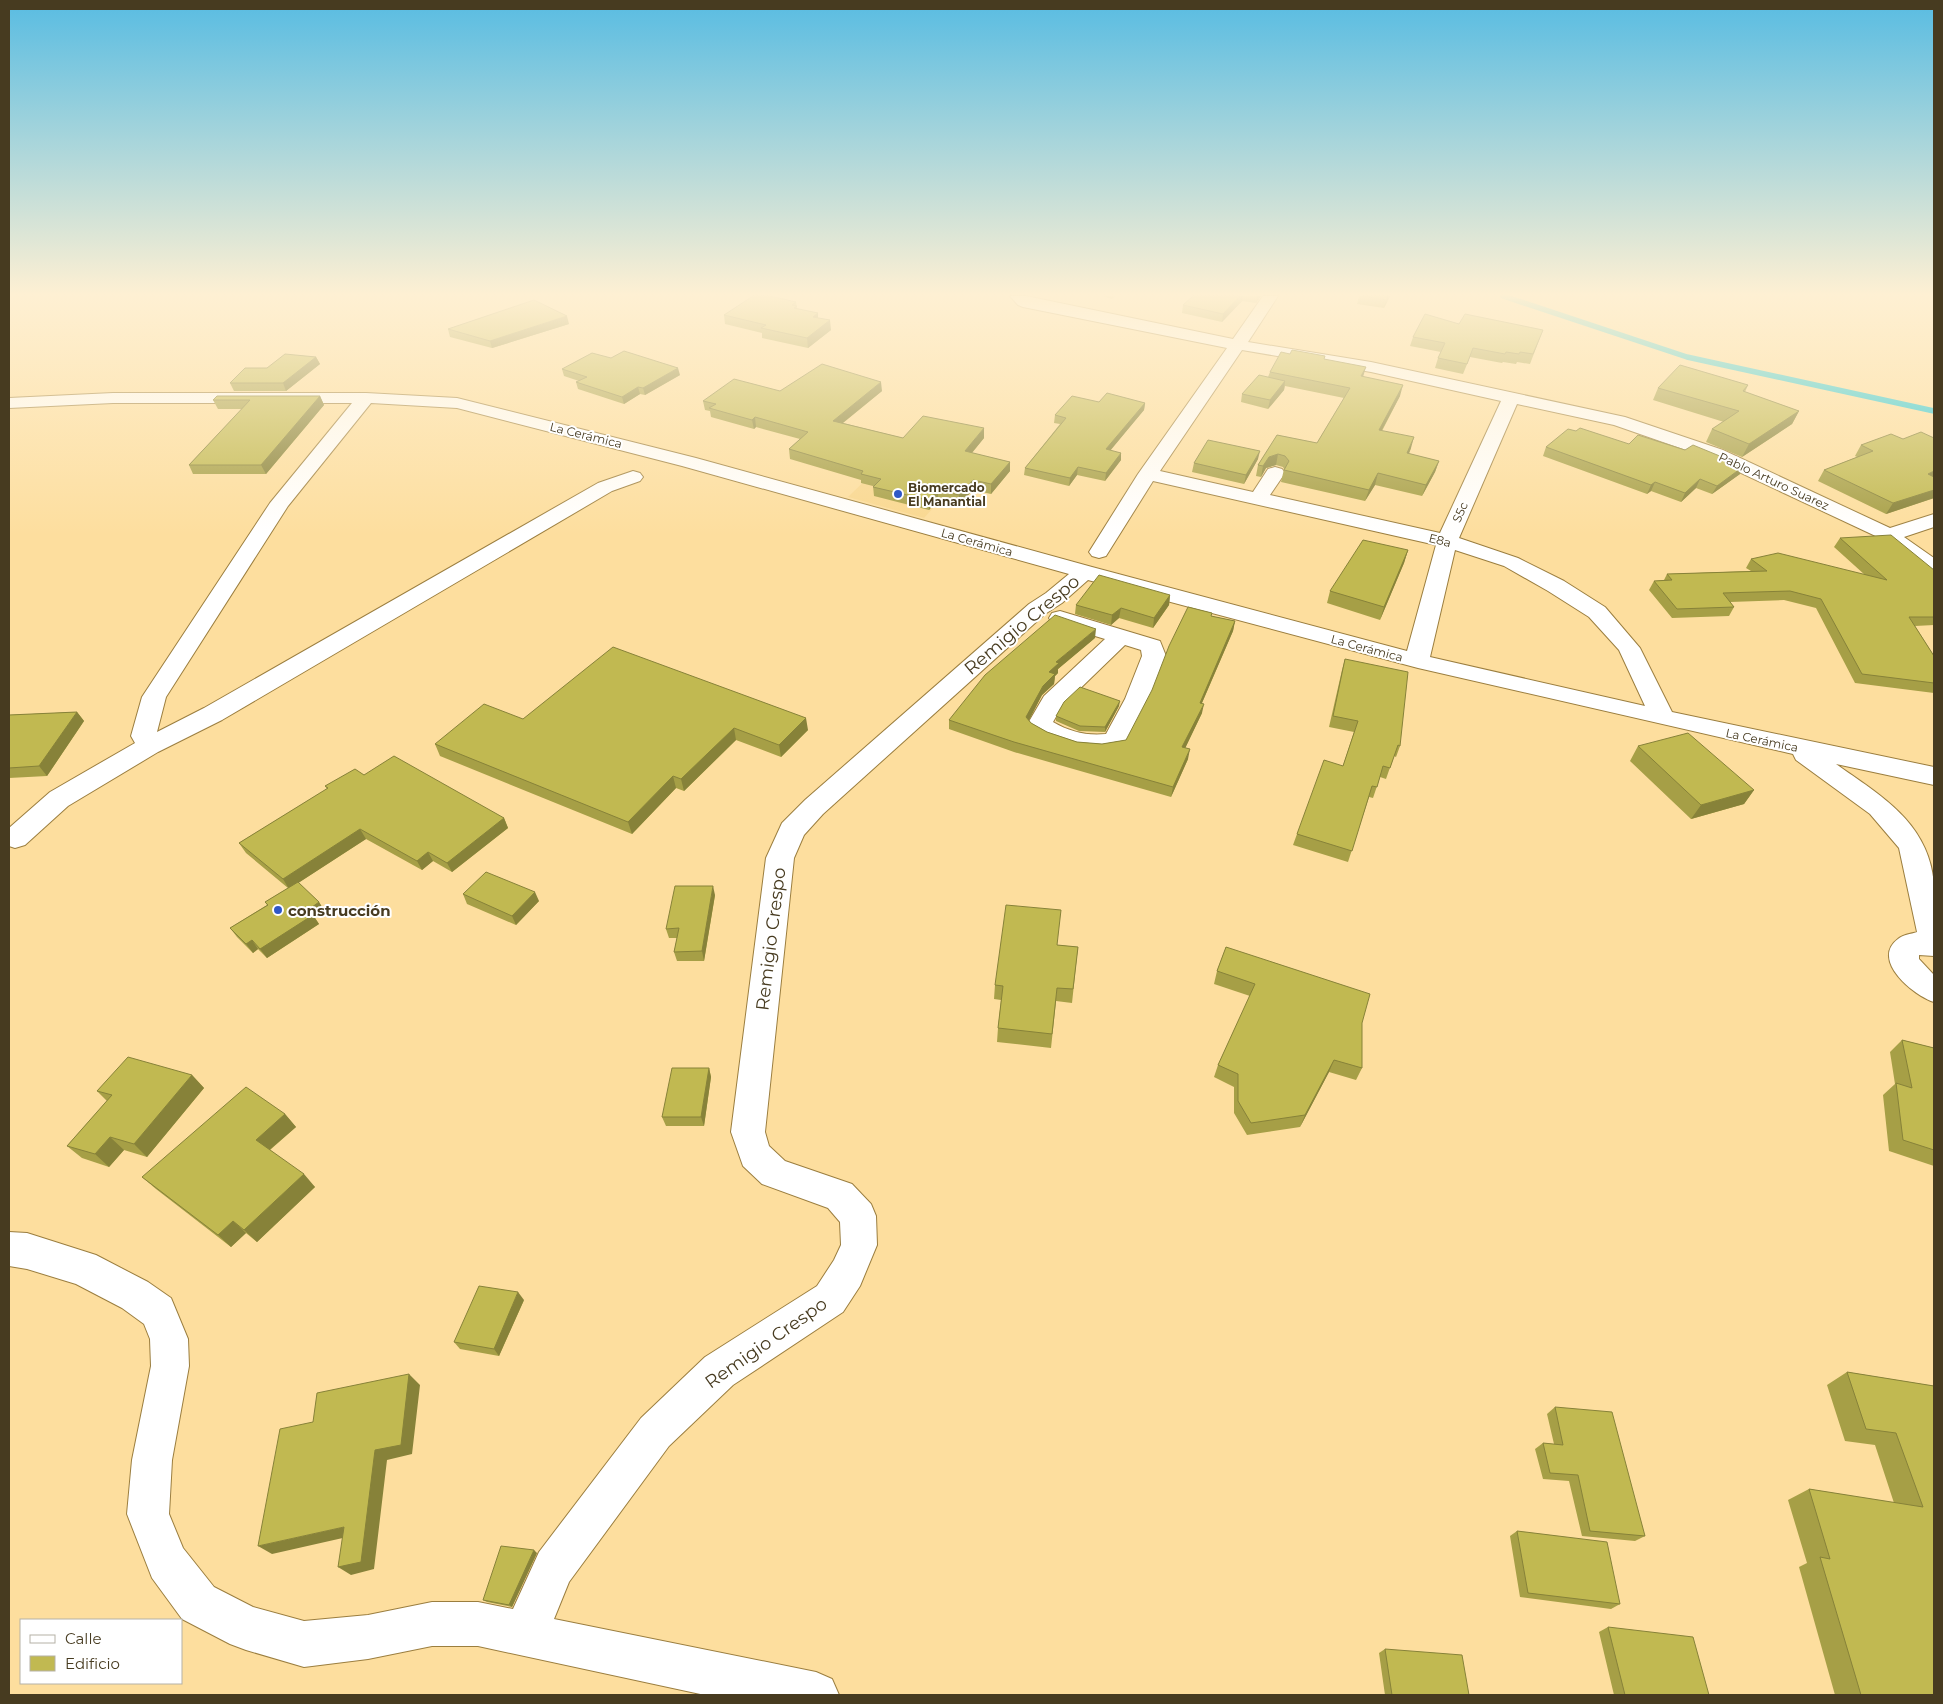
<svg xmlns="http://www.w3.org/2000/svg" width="1943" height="1704" font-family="Montserrat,sans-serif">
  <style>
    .built { fill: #f9d78e }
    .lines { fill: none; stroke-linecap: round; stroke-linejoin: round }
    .stream { stroke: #20c9d9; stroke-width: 5.5 }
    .minor-casing { stroke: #9b7e3f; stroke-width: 2 }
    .minor { fill: #fff; fill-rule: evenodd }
    .wall { fill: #a69f46 }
    .shaded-wall { fill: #878239 }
    .building { fill: #c1b951; stroke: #878239 }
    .poi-dot { fill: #2f58c7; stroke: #fff; stroke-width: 2 }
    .labels { text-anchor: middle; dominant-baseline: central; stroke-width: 4; stroke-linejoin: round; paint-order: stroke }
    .far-street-label { font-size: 12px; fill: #473b20; stroke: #fff }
    .far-poi-label { font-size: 12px; font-weight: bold; fill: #473b20; stroke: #fff; text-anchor: start }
    .poi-label { font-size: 15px; font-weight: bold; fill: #473b20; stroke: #fff; text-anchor: start }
    .near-street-label { font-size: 18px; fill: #473b20; stroke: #fff }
  </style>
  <rect width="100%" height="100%" fill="#fdde9e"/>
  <path class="built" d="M873,473L948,491L924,518L848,497Z"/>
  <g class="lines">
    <path class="stream" d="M1503,296L1687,357L1934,411"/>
    <defs>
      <path id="minor" d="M1010,296H1026L1233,339L1263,296H1278L1248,342L1371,362L1625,417L1723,450L1890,528L1934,514V527L1904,537L1934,558V574L1927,572L1882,539L1709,458L1614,425L1517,404L1459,538L1518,558L1564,581L1605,607L1640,648L1672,712L1934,767V785L1836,764C1881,796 1928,822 1934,883C1937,907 1934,932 1934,956L1919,955V959L1934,975V1002C1914,996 1870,960 1898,939C1902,935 1911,934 1917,932L1899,848L1870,814L1796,760L1793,754L1418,668L1088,580L1062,603L1045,614L823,814L804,835L794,858L765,1132L769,1146L785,1161L852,1184L871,1204L876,1216L877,1245L860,1286L843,1312L733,1385L669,1446L569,1582L554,1619L816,1672L832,1679L839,1695H705L478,1646H432L368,1659L304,1667L246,1650L230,1644L182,1619L152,1578L127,1514L132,1460L151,1366L150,1339L144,1324L122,1308L76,1284L27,1269L9,1266V1232L27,1233L96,1255L148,1282L171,1298L188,1339L189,1366L172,1460L169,1514L183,1548L214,1587L253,1607L304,1621L368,1615L432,1602H478L513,1609L539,1552L641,1418L705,1357L817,1286L834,1260L841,1245L840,1222L828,1208L762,1184L743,1166L731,1132L766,858L782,823L805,800L1029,604L1046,593L1069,574L682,466L457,408L371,403L288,506L166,697L157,732L204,708L598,483L633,471L640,473L643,477L640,481L612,491L222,720L158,752L68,806L25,845L15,848L9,846V828L50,792L135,743L131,736L142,697L270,503L352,403H113L9,408V398L113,393H366L457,398L696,458L1092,567L1407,651L1436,545L1153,481L1106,556L1099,558L1092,556L1089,552L1138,474L1227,348L1023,307L1018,305ZM1242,350L1371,372L1501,401L1440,533L1270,495L1285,473L1282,469L1275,467L1268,469L1253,492L1160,471ZM1455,550L1504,566L1548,591L1589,617L1619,650L1645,706L1430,657Z
        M1060,611L1160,641L1166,656L1149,699L1124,748C1114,751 1103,752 1093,752C1076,752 1036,740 1027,725L1044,696L1105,639L1052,623L1049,618L1052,613ZM1125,645L1141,650L1142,656L1125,699L1106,734C1087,736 1070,732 1053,722L1062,706Z"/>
    </defs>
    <use href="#minor" class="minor-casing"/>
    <use href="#minor" class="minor"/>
  </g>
  <path class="wall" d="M1103,296H1115L1112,299Z
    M1193,296H1261L1256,303L1242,301L1222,322L1182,313L1183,305Z
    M1359,296H1390L1384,308L1357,304Z
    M796,302L797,309L818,313V318L831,330L808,348L762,338V333L725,324L724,315Z
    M569,324L492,348L450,337L448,329Z
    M1459,324L1543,330L1530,364L1517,362L1516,364L1503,362L1502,363L1470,357L1463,374L1435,368L1438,358L1441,352L1410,346L1413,337Z
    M316,357L320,364L286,391H234L230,383L267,368Z
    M611,358L680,375L645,395L640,394L624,404L578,389L576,382L579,381L564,376L562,369Z
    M1325,359L1363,377L1400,396L1382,431L1411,448L1409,454L1439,461L1435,472L1422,496L1375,485L1365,501L1281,482L1284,469L1283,467L1276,465L1266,468L1261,477L1256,476L1258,465L1277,435L1317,443L1344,398L1285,386L1284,390L1268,409L1241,402L1242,394L1268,377L1270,372Z
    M1748,385L1745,392L1799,411L1792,424L1742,457L1706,442L1712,429L1724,422L1653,400L1658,388Z
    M780,391H882L843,423L903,438H984L972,453L1010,462V471L991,494L973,490L959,505L938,499L929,510L874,496L873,486L861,483V480L790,459L789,449L800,439L756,427L754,429L711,417L710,411L705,410L703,401Z
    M320,396L324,405L266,474H193L189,465L242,409H218L213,400Z
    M1099,402L1145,403L1144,410L1110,450L1121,460L1105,481L1077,475L1069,486L1024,475L1025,468L1060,424L1054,423L1055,415Z
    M1903,439L1934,498L1886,514L1818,481L1824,470L1857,457L1855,456L1861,445Z
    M1629,444L1740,474L1712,494L1696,488L1681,502L1651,491L1647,494L1543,456L1546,447Z
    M1258,459L1244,484L1192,472L1194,463Z
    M1840,538L1934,570V625L1915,626L1934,656V693L1855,683L1816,608L1784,600L1730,602L1734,607L1729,616L1672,618L1649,590L1654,581L1664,580L1667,574L1751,571L1746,568L1751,559L1865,575L1834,547Z
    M1408,550L1404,563L1380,620L1327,603L1330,591Z
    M1170,595L1169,605L1153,628L1119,618L1111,625L1075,614L1076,605Z
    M1211,616L1235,621L1233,631L1202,703V713L1185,748L1188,759L1171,797L1014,752L949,729V720L1095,638L1058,669V673L1055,676L1054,684L1042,695L1029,720L1031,723L1047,732L1077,742L1102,744L1126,740Z
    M1345,659L1400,746L1396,757L1394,756L1386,779L1380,777L1373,798L1369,797L1348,862L1293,845L1297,834L1343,766L1354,732L1329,727L1342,670Z
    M1119,706L1105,732L1079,731L1056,721V716Z
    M77,712L84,721L47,776L9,778V715Z
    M523,719L808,730L781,757L736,740L684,791L676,788L632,834L440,756L435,744Z
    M1638,746L1754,790L1744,804L1691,819L1630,761Z
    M364,775L504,818L508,828L452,872L433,861L422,870L366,839L298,883L319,902L325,912L315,918L319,924L267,958L258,949L253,953L237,937L230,928L267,905L265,902L288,888L246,853L239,843L327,789L325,786Z
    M463,894L539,901L516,925L467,904Z
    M715,895L704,961H677L674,952L677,938H669L666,929Z
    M1058,945L1078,947L1072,1003L1056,1001L1051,1048L997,1042L998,1028L1001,1000L994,999L995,985Z
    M1226,947L1362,1023V1068L1356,1080L1329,1072L1300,1127L1247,1135L1234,1113V1087L1214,1077L1218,1065L1250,996L1214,984L1217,971Z
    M1902,1040L1934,1048V1166L1889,1151L1883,1095L1895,1084L1890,1052Z
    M709,1068L711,1077L704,1126H666L662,1117Z
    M192,1075L204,1088L147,1157L124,1150L109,1167L82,1158L67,1146L107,1101L97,1091Z
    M285,1114L296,1127L270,1150L315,1187L257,1242L246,1233L231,1247L156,1189L142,1177Z
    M524,1300L499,1356L460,1349L454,1342Z
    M1847,1372L1934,1386V1695H1835L1799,1567L1807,1563L1788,1500L1809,1489L1894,1503L1875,1445L1845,1441L1827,1385Z
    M1555,1407L1645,1536L1635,1541L1582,1536L1569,1481L1543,1479L1535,1449L1543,1443L1554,1444L1547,1414Z
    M1517,1531L1620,1604L1611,1609L1520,1597L1510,1536Z
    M537,1553L512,1607L487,1602L483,1600Z
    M1608,1627L1709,1695H1614L1599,1632Z
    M1385,1649L1469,1695H1385L1379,1653Z"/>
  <path class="shaded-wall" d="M1240,296H1243L1242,301L1222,322L1223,314Z
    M1257,296H1261L1256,303Z
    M1388,296H1390L1384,308L1386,300Z
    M818,313V323L813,317Z
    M567,316L569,324L492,348L490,341Z
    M830,320L831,330L808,348L807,338Z
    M316,357L320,364L286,391L283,383Z
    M1366,367L1363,377L1361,376Z
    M678,368L680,375L645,395L643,388Z
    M1285,381L1284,390L1268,409L1270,400Z
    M881,382L882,391L834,430L833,421Z
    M1403,385L1400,396L1376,441L1379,430Z
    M638,387L640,394L624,404L622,397Z
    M320,396L324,405L266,474L261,465Z
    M1145,403L1144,410L1105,457L1106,449Z
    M1799,411L1792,424L1742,457L1749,444Z
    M755,417L756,427L754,429L752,420Z
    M984,428V438L965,461V451Z
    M1414,437L1411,448L1404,464L1407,453Z
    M1260,451L1258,459L1244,484L1246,475Z
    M1121,453V460L1105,481L1106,473Z
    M1278,454L1276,465L1266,468L1261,477L1263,466L1269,457Z
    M1439,461L1435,472L1422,496L1426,485Z
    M1010,462V471L991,494V484Z
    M1744,466L1740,474L1712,494L1717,486Z
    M1078,467L1077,475L1069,486L1070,478Z
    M1934,471V479L1928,474Z
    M1378,473L1375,485L1365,501L1369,490Z
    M1700,479L1696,488L1681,502L1685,493Z
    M973,480V490L959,505V495Z
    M1655,482L1651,491L1647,494L1651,485Z
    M938,490V499L929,510V500Z
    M1934,490V498L1886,514L1893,503Z
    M1408,550L1404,563L1380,620L1384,607Z
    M1170,595L1169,605L1153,628L1154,618Z
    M1121,608L1119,618L1111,625L1112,615Z
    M1235,621L1233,631L1198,712L1200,703Z
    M1096,629L1095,638L1058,669V673L1055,676L1054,684L1042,695L1026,726V717L1049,672L1056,662Z
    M1120,701L1119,706L1105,732V727Z
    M1204,704L1202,713L1181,757L1182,747Z
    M77,712L84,721L47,776L39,766Z
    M806,718L808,730L781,757L779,745Z
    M734,728L736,740L684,791L681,779Z
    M1190,749L1188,759L1171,797L1173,787Z
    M673,776L676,788L632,834L628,822Z
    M1754,790L1744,804L1691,819L1701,805Z
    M504,818L508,828L452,872L447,863Z
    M360,829L366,839L289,889L283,879Z
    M428,852L433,861L422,870L417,861Z
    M713,886L715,895L704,961L702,951Z
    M535,892L539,901L516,925L512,916Z
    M319,902L325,912L315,918L319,924L267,958L260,949L308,910Z
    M252,940L258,949L253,953L246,944Z
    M1334,1060L1329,1072L1300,1127L1305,1115Z
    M709,1068L711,1077L704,1126L701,1117Z
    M192,1075L204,1088L147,1157L134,1144Z
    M285,1114L296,1127L267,1152L256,1140Z
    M110,1137L124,1150L109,1167L95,1154Z
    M304,1174L315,1187L257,1242L244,1230Z
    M233,1221L246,1233L231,1247L218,1235Z
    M518,1292L524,1300L499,1356L494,1349Z
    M409,1374L420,1385L412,1454L387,1460L374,1569L351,1575L338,1567L375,1450Z
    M344,1527L356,1535L272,1554L258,1546Z
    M534,1550L537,1553L512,1607L509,1605Z"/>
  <path class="building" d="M753,296H770L796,302L792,305L797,306L794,308L818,313L813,317L830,320L807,338L761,328L766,325L724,315Z
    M1193,296H1240L1223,314L1183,305Z
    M1363,296H1388L1386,300Z
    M534,300L567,316L490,341L448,329Z
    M1425,314L1459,324L1465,314L1543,330L1533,354L1520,352L1519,354L1506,352L1505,354L1473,348L1467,364L1438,358L1445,343L1413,337Z
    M1292,350L1325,356L1324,359L1366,367L1361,376L1403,385L1379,430L1414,437L1407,453L1439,461L1426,485L1378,473L1369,490L1284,470L1289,461L1285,456L1278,454L1269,457L1263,466L1258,465L1277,435L1317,443L1350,388L1270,372L1281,352L1290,354Z
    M624,351L678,368L643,388L638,387L622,397L576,382L587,377L562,369L592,353L611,358Z
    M285,354L316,357L283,383H230L245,368H267Z
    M822,364L881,382L833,421L903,438L923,416L984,428L965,451L1010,462L991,484L973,480L959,495L938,490L929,500L873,487L881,479L861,474L863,471L789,449L808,432L755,417L752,420L709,408L716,404L703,401L734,379L780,391Z
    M1680,365L1748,385L1743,391L1799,411L1749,444L1712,429L1739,411L1658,388Z
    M1259,375L1285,381L1270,400L1242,394Z
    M1107,393L1145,403L1106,449L1121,453L1106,473L1078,467L1070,478L1025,468L1066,418L1055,415L1072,396L1099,402Z
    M217,396H320L261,465H189L250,400H213Z
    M1580,428L1629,444L1638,435L1685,450L1693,445L1744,466L1717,486L1700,479L1685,493L1655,482L1651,485L1546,447L1568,429L1576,431Z
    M1921,432L1934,438V471L1928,474L1934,477V490L1893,503L1824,470L1873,451L1861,445L1891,434L1903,439Z
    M1208,440L1260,451L1246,475L1194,463Z
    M1891,535L1934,570V617H1909L1934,656V683L1862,674L1821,599L1790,591L1723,593L1734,607L1677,609L1654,581L1672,580L1667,574L1767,571L1751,559L1778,553L1887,580L1840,538Z
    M1363,540L1408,550L1384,607L1330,591Z
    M1099,575L1170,595L1154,618L1121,608L1112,615L1076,605Z
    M1188,607L1212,613L1211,616L1235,621L1200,703L1204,704L1182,747L1190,749L1173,787L1014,742L949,720L985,675L1055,615L1096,629L1056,662L1059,663L1049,672L1055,674L1043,686L1026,717L1031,723L1047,732L1077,742L1102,744L1126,740L1152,690L1169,646Z
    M613,647L806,718L779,745L734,728L681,779L673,776L628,822L435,744L484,704L523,719Z
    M1345,659L1408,672L1400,746L1398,745L1390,768L1383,766L1377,787L1372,786L1352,851L1297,834L1324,760L1343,766L1358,721L1333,716Z
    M1080,687L1120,701L1105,727L1080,726L1056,716L1064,702Z
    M77,712L39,766L9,768V715Z
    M1688,733L1754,790L1701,805L1638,746Z
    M394,756L504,818L447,863L428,852L417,861L360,829L283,879L239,843L328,788L325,786L355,769L364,775Z
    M486,872L535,892L512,916L463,894Z
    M298,882L319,902L308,910L313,915L260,949L252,940L246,944L230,928L268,905L265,902Z
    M675,886H713L702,951L674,952L679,928L666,929Z
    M1006,905L1061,910L1057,945L1078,947L1073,989L1057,988L1052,1034L998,1028L1003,986L995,985Z
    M1226,947L1370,994L1362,1023V1068L1334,1060L1305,1115L1251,1123L1238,1101V1074L1218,1065L1255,984L1217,971Z
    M1902,1040L1934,1048V1150L1903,1140L1896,1083L1912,1088Z
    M128,1057L192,1075L134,1144L110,1137L95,1154L67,1146L112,1095L97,1091Z
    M672,1068H709L701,1117H662Z
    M246,1087L285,1114L256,1140L304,1174L244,1230L233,1221L218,1235L142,1177Z
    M479,1286L518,1292L494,1349L454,1342Z
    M1847,1372L1934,1386V1695H1861L1820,1557L1830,1559L1809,1489L1923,1507L1896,1433L1866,1429Z
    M409,1374L401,1445L375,1450L361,1562L338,1567L344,1527L258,1546L280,1429L313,1422L317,1393Z
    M1555,1407L1612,1412L1645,1536L1590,1531L1578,1475L1550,1473L1543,1443L1563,1445Z
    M1517,1531L1607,1542L1620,1604L1528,1593Z
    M501,1546L534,1550L509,1605L483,1600Z
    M1608,1627L1693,1637L1709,1695H1625Z
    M1385,1649L1462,1655L1469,1695H1392Z"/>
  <linearGradient id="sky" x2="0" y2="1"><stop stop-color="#58bce2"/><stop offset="0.55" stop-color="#fef0d3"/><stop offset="1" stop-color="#fef0d3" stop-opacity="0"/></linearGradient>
  <rect width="1943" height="535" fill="url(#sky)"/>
  <g class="poi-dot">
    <circle cx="898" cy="494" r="5"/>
    <circle cx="278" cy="910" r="5"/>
  </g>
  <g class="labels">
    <g class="far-street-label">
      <text transform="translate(586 435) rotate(14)">La Cerámica</text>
      <text transform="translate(1774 481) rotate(25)">Pablo Arturo Suarez</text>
      <text transform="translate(1460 512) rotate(-66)">S5c</text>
      <text transform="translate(1440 540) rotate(14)">E8a</text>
      <text transform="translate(977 542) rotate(16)">La Cerámica</text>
      <text transform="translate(1367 648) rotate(15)">La Cerámica</text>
      <text transform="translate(1762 740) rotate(12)">La Cerámica</text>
    </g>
    <g class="far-poi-label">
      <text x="908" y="487">Biomercado<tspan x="908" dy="14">El Manantial</tspan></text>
    </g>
    <g class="poi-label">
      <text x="288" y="910">construcción</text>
    </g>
    <g class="near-street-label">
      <text transform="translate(1022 625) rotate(-40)">Remigio Crespo</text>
      <text transform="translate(771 939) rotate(-83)">Remigio Crespo</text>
      <text transform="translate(766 1343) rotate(-35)">Remigio Crespo</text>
    </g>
  </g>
  <rect width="1943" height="1704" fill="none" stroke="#473b20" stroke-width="20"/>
  <rect x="20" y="1619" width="162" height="65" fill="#ffffff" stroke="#b5b1a6"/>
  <rect x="30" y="1635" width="25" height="8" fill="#ffffff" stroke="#b5b1a6"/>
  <text x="65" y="1644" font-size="15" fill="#473b20">Calle</text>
  <rect x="30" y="1656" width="25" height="15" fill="#c1b951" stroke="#b5b1a6"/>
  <text x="65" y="1669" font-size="15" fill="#473b20">Edificio</text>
</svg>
